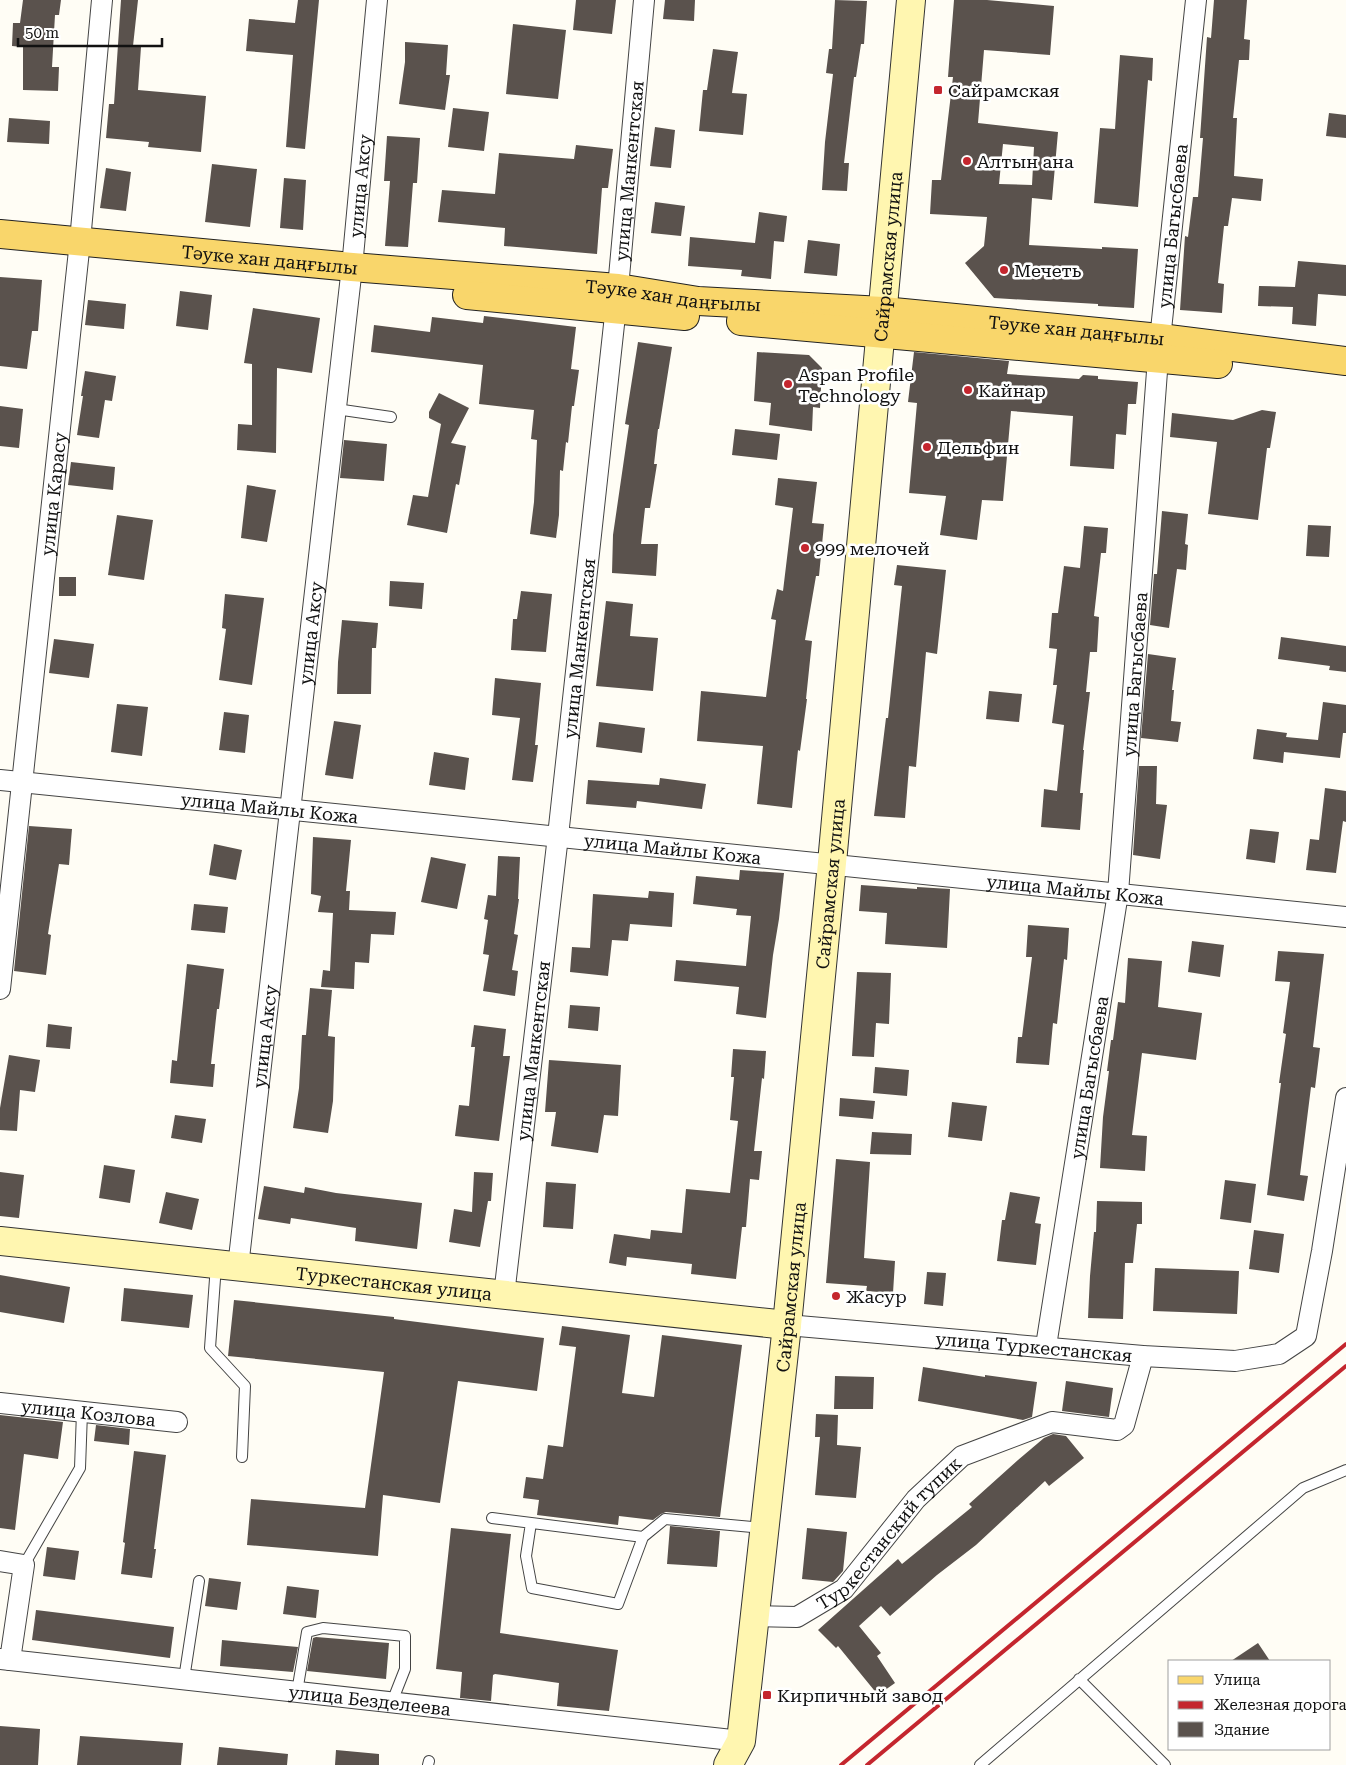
<svg xmlns="http://www.w3.org/2000/svg" width="1346" height="1765" font-family="'Roboto Serif',serif">
  <style>
    .building { fill: #5a524d; fill-rule: evenodd }
    .lines { fill: none; stroke-linecap: round; stroke-linejoin: round }
    .lane-casing { stroke: #444; stroke-width: 12 }
    .street-casing { stroke: #444; stroke-width: 22 }
    .secondary-casing { stroke: #333; stroke-width: 30 }
    .primary-casing { stroke: #222; stroke-width: 30 }
    .lane { stroke: #fff; stroke-width: 10 }
    .street { stroke: #fff; stroke-width: 20 }
    .secondary { stroke: #fff6b0; stroke-width: 28 }
    .primary { stroke: #f9d66b; stroke-width: 28 }
    .rail { stroke: #c4262e; stroke-width: 4 }
    .poi-dot { fill: #c4262e; stroke: #fff; stroke-width: 2 }
    .labels { text-anchor: middle; dominant-baseline: central; stroke-width: 5; stroke-linejoin: round; paint-order: stroke }
    .poi-label { font-size: 18px; fill: #111; stroke: #fff; text-anchor: start }
    .street-label { font-size: 18px; fill: #111; stroke: #fff }
  </style>
  <rect width="100%" height="100%" fill="#fffdf5"/>
  <path class="building" d="M23,0H61L59,15H55L52,67H59L58,91L23,90V47L12,46L13,23H20Z
    M121,0H138L133,46L141,47L138,90L206,96L201,152L148,147L149,142L106,138L109,104H114Z
    M298,0H319L305,149L286,147L293,55L246,51L249,19L295,23Z
    M576,0H616L612,34L573,30Z
    M665,0H695L694,21L663,19Z
    M835,0L867,1L864,44H861L856,77H854L844,163H849L847,191L822,190L825,142L833,74L826,73L829,49H832Z
    M954,0H987L1054,6L1050,55L984,50L978,123L1058,132L1052,200L1032,198L1029,245L1102,249V247L1138,249L1134,308L1098,306V304L994,298L965,263L984,246L987,217L930,214L932,180H941L948,119L953,77H948ZM1003,144L1034,147L1032,185L999,184Z
    M1214,0H1247L1244,39L1250,40L1249,60H1239L1233,118H1237L1234,176L1263,179L1261,201L1232,198L1228,226H1224L1218,283L1224,284L1222,313L1180,310L1185,236L1188,237L1193,197H1198L1203,138H1200L1207,37L1211,38Z
    M513,24L566,30L558,99L506,94Z
    M405,42L448,45L446,75H450L445,110L399,104L405,62Z
    M713,49L738,52L732,93L747,94L743,135L699,131L703,90H707Z
    M1120,55L1153,58L1152,81L1148,80L1138,207L1094,203L1100,128L1115,129Z
    M453,108L489,112L484,151L448,147Z
    M1329,113L1346,115V138L1326,136Z
    M9,118L50,121L49,144L7,142Z
    M655,127L675,130L671,168L650,166Z
    M387,136L420,138L417,183H413L408,247L385,246L390,181H384Z
    M576,145L613,149L608,188H602L597,254L504,246L505,228L438,222L442,190L495,194L499,153L574,159Z
    M212,164L257,169L250,227L205,222Z
    M106,168L131,172L126,211L100,208Z
    M284,178L306,180L303,230L280,228Z
    M655,202L685,206L681,236L651,233Z
    M759,212L787,216L784,242L774,241L771,279L741,276L742,270L688,266L690,237L755,243Z
    M808,240L840,244L837,276L804,273Z
    M1298,261L1346,265V296L1318,294L1316,326L1292,324L1293,307L1258,306L1259,286L1295,287Z
    M0,277L42,280L38,331H32L27,369L0,366Z
    M180,291L212,295L208,330L176,326Z
    M88,300L126,304L124,329L85,325Z
    M253,308L320,318L312,373L277,368L276,453L237,450L238,424L252,425V364L244,363Z
    M484,316L576,327L571,369L579,370L574,406H572L568,443L566,442L563,471L560,470L559,515L556,538L530,534L534,502L537,440L531,439L534,410L479,404L483,365L371,352L374,325L430,332L432,317L483,323Z
    M638,342L672,347L659,429H658L654,464H657L650,508H645L641,544H658L656,576L612,573L613,535L629,425L625,424Z
    M757,352L809,355L822,368L820,408L813,407L812,431L769,425L771,403L754,401Z
    M914,352L1009,361L1007,374L1079,379L1083,375L1098,376V379L1138,382L1136,404H1128L1126,435L1116,434L1114,469L1070,466L1073,416L1011,411L1003,501L982,500L977,540L940,535L946,496L909,493L917,403L908,402Z
    M85,371L116,376L112,401L105,400L99,438L77,435L83,396H81Z
    M439,393L469,408L451,443L466,446L459,485L456,484L447,533L407,525L413,495L428,497L441,424L429,418V412Z
    M0,406L23,409L19,448L0,446Z
    M1262,410L1276,412L1270,448H1267L1258,520L1208,514L1217,442L1170,437L1172,413L1233,420Z
    M735,429L780,434L777,460L732,455Z
    M344,440L387,444L384,481L340,478Z
    M71,462L115,467L113,490L68,485Z
    M778,478L817,482L812,523L824,524L819,576H816L805,640L812,641L806,699H807L800,751L798,750L792,808L757,804L763,746L697,741L701,691L766,697L776,620L771,619L777,589L783,591L793,508L775,505Z
    M247,485L276,490L267,542L241,538Z
    M1162,511L1188,514L1185,544L1188,545L1186,570L1177,569L1169,628L1150,625L1154,574H1157Z
    M117,515L153,520L144,580L108,575Z
    M1308,525L1331,526L1329,557L1306,556Z
    M1084,526L1108,528L1106,553H1101L1094,616L1099,617L1097,652H1090L1086,692H1090L1083,750H1084L1080,793H1083L1080,830L1041,827L1044,789L1057,791L1064,725L1052,723L1057,685H1053L1057,649L1049,648L1052,613H1058L1064,566L1080,568Z
    M897,565L946,570L937,654L926,652L916,767L909,766L905,818L874,816L886,718H888L902,586L894,585Z
    M59,577H76V596H59Z
    M390,581L424,583L422,609L389,606Z
    M521,591L552,594L546,652L511,650L513,619H517Z
    M225,594L264,598L252,685L219,680L226,629L222,628Z
    M606,601L633,604L630,636L658,638L653,691L596,686Z
    M342,620L378,623L376,648H372L371,694H337L338,662Z
    M1281,637L1346,646V672L1329,670L1330,666L1278,659Z
    M54,639L94,644L89,678L49,673Z
    M1148,654L1176,658L1172,690H1174L1171,721L1181,722L1178,742L1141,738Z
    M495,678L541,683L535,745H538L533,782L512,780L520,718L492,715Z
    M989,691L1022,694L1019,722L986,719Z
    M1323,702L1346,705V733H1343L1340,758L1284,752L1283,763L1253,759L1257,729L1287,733L1286,737L1318,740Z
    M117,704L148,707L142,756L111,752Z
    M224,712L249,715L245,753L219,750Z
    M334,721L361,725L353,779L325,775Z
    M599,722L645,728L642,753L596,747Z
    M434,752L469,758L465,790L429,785Z
    M1139,766H1157L1156,804L1167,805L1160,859L1133,855Z
    M660,778L706,784L702,809L637,801L636,808L586,804L588,780L659,785Z
    M1325,788L1346,791V822L1343,821L1336,873L1306,870L1310,839L1319,840Z
    M29,826L72,829L69,865L59,864L48,934L51,935L46,975L14,971Z
    M1250,829L1279,832L1275,863L1246,859Z
    M313,837L351,840L346,891H350L349,910L396,912L394,935L371,934L369,963L355,962L354,989L321,987L323,970L330,971L333,913L318,912L321,896L311,894Z
    M214,844L242,850L236,880L209,875Z
    M498,856L520,857L518,899H519L514,934L518,935L512,970L518,971L515,996L483,991L489,955L483,954L488,920L484,919L488,895L496,896Z
    M431,857L466,864L457,909L421,902Z
    M740,870L784,873L779,919L773,955L766,1018L736,1014L739,987L674,981L676,960L746,966L751,916L736,915L737,909L693,904L696,876L739,880Z
    M861,885L917,889V887L950,889L947,948L885,944L887,913L859,911Z
    M649,891L674,893L672,927L630,924L628,941L612,940L608,976L570,972L572,947L590,948L593,894L648,898Z
    M194,904L228,907L225,933L191,930Z
    M1028,925L1069,928L1067,960L1064,959L1057,1024L1053,1023L1049,1065L1016,1063L1018,1037H1022L1032,957H1026Z
    M1192,941L1224,945L1220,977L1188,972Z
    M1278,951L1324,954L1313,1047L1320,1048L1315,1088L1311,1087L1300,1175L1308,1176L1304,1201L1267,1195L1281,1083H1279L1286,1034L1283,1033L1290,982L1275,981Z
    M1128,958L1162,961L1158,1007L1202,1013L1196,1060L1142,1053L1132,1135L1147,1136L1145,1171L1100,1168L1103,1117L1109,1071H1107L1111,1040H1113L1118,1002L1125,1003Z
    M187,964L224,969L219,1009H217L211,1064H215L213,1087L170,1083L172,1060L177,1061Z
    M857,972L891,973L889,1024L876,1023L874,1057L852,1056Z
    M310,988L332,990L328,1036L335,1037L333,1101L328,1133L293,1128L299,1088L302,1035H306Z
    M570,1005L600,1007L598,1031L568,1028Z
    M48,1024L72,1027L70,1049L46,1047Z
    M474,1025L506,1029L503,1056H510L499,1141L455,1136L459,1105L469,1106L475,1047H471Z
    M733,1049L766,1051L764,1079L762,1078L754,1151H762L759,1180L750,1179L746,1227H742L736,1279L691,1274L692,1264L627,1257L626,1266L609,1263L614,1234L650,1239L651,1230L682,1233L686,1189L730,1193L738,1121L730,1120L734,1077H731Z
    M9,1055L40,1060L35,1092L20,1090L17,1131L0,1130V1108Z
    M549,1060L621,1065L618,1116L604,1115L598,1153L551,1146L556,1112H545Z
    M875,1067L909,1070L907,1096L873,1093Z
    M840,1098L875,1101L873,1119L839,1116Z
    M952,1102L987,1106L982,1141L948,1137Z
    M175,1115L206,1119L202,1143L171,1138Z
    M872,1132L912,1134L911,1155L870,1154Z
    M836,1159L870,1162L864,1258L895,1261L893,1293L866,1291L867,1286L826,1283Z
    M104,1165L135,1170L130,1203L99,1198Z
    M0,1172L24,1175L19,1218L0,1216Z
    M474,1172L493,1173L491,1201H488L480,1247L449,1242L454,1209L472,1212Z
    M1225,1180L1256,1184L1251,1223L1220,1219Z
    M546,1182L576,1184L573,1229L543,1227Z
    M264,1186L304,1193L305,1187L336,1193L422,1203L417,1249L355,1241L356,1228L291,1218L290,1224L258,1219Z
    M166,1192L199,1199L192,1230L159,1223Z
    M1010,1192L1040,1197L1035,1223L1041,1224L1036,1265L997,1261L1002,1220H1005Z
    M1097,1201L1142,1202V1224H1137L1133,1263H1125L1123,1319L1088,1318L1090,1276L1094,1232H1096Z
    M1254,1230L1284,1234L1279,1273L1249,1269Z
    M1155,1268L1239,1271L1237,1314L1153,1311Z
    M927,1272L946,1273L943,1306L924,1304Z
    M0,1275L70,1287L64,1323L0,1312Z
    M124,1288L193,1295L189,1328L121,1321Z
    M234,1300L394,1317V1319L544,1338L537,1391L458,1381L440,1503L383,1495L378,1556L247,1545L251,1499L365,1508L384,1372L228,1356Z
    M562,1326L630,1335L622,1393L654,1397L662,1335L742,1345L720,1517L666,1512L661,1514L653,1520L619,1516L618,1525L537,1515L539,1500L523,1498L526,1477L543,1479L548,1445L563,1447L576,1347L559,1345Z
    M923,1367L985,1377V1375L1037,1382L1032,1417L1023,1420L918,1401Z
    M835,1376L874,1377L873,1409H834Z
    M1066,1381L1113,1388L1109,1417L1062,1411Z
    M816,1414L838,1415L837,1445L861,1447L856,1498L815,1495L820,1437H815Z
    M0,1415L63,1422L58,1459L24,1454L15,1530L0,1528Z
    M96,1425L130,1429L129,1445L94,1441Z
    M1053,1434L1066,1436L1084,1458L1049,1486L1045,1481L976,1545L937,1575L890,1616L881,1606L859,1626L881,1653L877,1656L895,1683L878,1695L838,1646L836,1648L818,1630L898,1559L902,1564L972,1507L969,1504L1018,1460L1044,1438Z
    M134,1451L166,1455L154,1549H156L152,1578L121,1574L125,1543L123,1542Z
    M670,1526L720,1531L717,1567L667,1564Z
    M451,1528L511,1534L500,1633L618,1650L609,1711L557,1706L559,1683L495,1674L493,1675L491,1701L460,1698L462,1672L436,1669Z
    M807,1528L847,1532L843,1571L833,1582L802,1579Z
    M47,1547L79,1551L75,1580L43,1576Z
    M209,1578L241,1582L237,1610L205,1606Z
    M287,1586L319,1590L316,1618L283,1614Z
    M36,1610L174,1627L170,1658L32,1640Z
    M316,1637L389,1643L386,1679L307,1671L313,1638Z
    M222,1640L298,1647L293,1672L220,1666Z
    M1258,1643L1270,1661H1231Z
    M0,1726L40,1729L38,1765H0Z
    M80,1736L183,1743L181,1765H77Z
    M219,1747L288,1754L287,1765H217Z
    M336,1750L379,1754V1765H335Z"/>
  <g class="lines">
    <defs>
      <path id="lane" d="M336,409L391,417
        M216,1265L210,1348L245,1386L242,1457
        M492,1518L643,1537L665,1519L763,1528
        M531,1523L526,1556L532,1588L618,1604L643,1537
        M24,1565L80,1468L82,1412
        M184,1679L199,1581
        M1079,1679L1165,1765
        M297,1692L307,1632L323,1628L405,1636V1669L392,1702
        M428,1765L429,1761
        M980,1765L1303,1488L1346,1470"/>
      <g id="street">
        <path id="s1" d="M0,780L1346,917"/>
        <path id="s2" d="M0,989L80,241L102,0"/>
        <path id="s3" d="M238,1267L352,267L377,0"/>
        <path id="s4" d="M504,1295L558,836L618,288L644,0"/>
        <path id="s5" d="M787,1325L1143,1356L1235,1361L1279,1354L1306,1336L1322,1251L1346,1098"/>
        <path id="s6" d="M1046,1346L1118,893L1158,358L1196,0"/>
        <path id="s7" d="M0,1403L177,1422"/>
        <path d="M0,1561L24,1565L10,1660"/>
        <path id="s8" d="M753,1616L797,1617L844,1589L916,1499L962,1456L1052,1422L1117,1430L1124,1425L1143,1356"/>
        <path id="s9" d="M0,1659L741,1741"/>
      </g>
      <g id="secondary">
        <path id="s10" d="M0,1241L787,1325"/>
        <path id="s11" d="M728,1765L741,1741L787,1325L832,863L911,0"/>
      </g>
      <g id="primary">
        <path id="s12" d="M0,234L352,267L618,288L698,301L883,311L1160,338L1346,361"/>
        <path d="M467,295L685,316"/>
        <path d="M741,321L1218,364"/>
      </g>
    </defs>
    <use href="#lane" class="lane-casing"/>
    <use href="#street" class="street-casing"/>
    <use href="#secondary" class="secondary-casing"/>
    <use href="#primary" class="primary-casing"/>
    <use href="#lane" class="lane"/>
    <use href="#street" class="street"/>
    <use href="#secondary" class="secondary"/>
    <use href="#primary" class="primary"/>
    <path class="rail" d="M841,1765L1346,1344
      M867,1765L1346,1366"/>
  </g>
  <g class="poi-dot">
    <rect x="933" y="85" width="10" height="10" rx="2.5"/>
    <circle cx="967" cy="161" r="5"/>
    <circle cx="1004" cy="270" r="5"/>
    <circle cx="788" cy="384" r="5"/>
    <circle cx="968" cy="390" r="5"/>
    <circle cx="927" cy="447" r="5"/>
    <circle cx="805" cy="548" r="5"/>
    <circle cx="836" cy="1296" r="5"/>
    <rect x="762" y="1690" width="10" height="10" rx="2.5"/>
  </g>
  <g class="labels">
    <g class="poi-label">
      <text x="948" y="90">Сайрамская</text>
      <text x="977" y="161">Алтын ана</text>
      <text x="1014" y="270">Мечеть</text>
      <text x="798" y="374">Aspan Profile<tspan x="798" dy="21">Technology</tspan></text>
      <text x="978" y="390">Кайнар</text>
      <text x="937" y="447">Дельфин</text>
      <text x="815" y="548">999 мелочей</text>
      <text x="846" y="1296">Жасур</text>
      <text x="777" y="1695">Кирпичный завод</text>
    </g>
    <g class="street-label">
      <text stroke="none"><textPath href="#s4" startOffset="1131">улица Манкентская</textPath></text>
      <text stroke="none"><textPath href="#s3" startOffset="1088">улица Аксу</textPath></text>
      <text stroke="none"><textPath href="#s6" startOffset="1128">улица Багысбаева</textPath></text>
      <text stroke="none"><textPath href="#s11" startOffset="1519">Сайрамская улица</textPath></text>
      <text stroke="none"><textPath href="#s12" startOffset="271">Тәуке хан даңғылы</textPath></text>
      <text stroke="none"><textPath href="#s12" startOffset="676">Тәуке хан даңғылы</textPath></text>
      <text stroke="none"><textPath href="#s12" startOffset="1081">Тәуке хан даңғылы</textPath></text>
      <text stroke="none"><textPath href="#s2" startOffset="498">улица Карасу</textPath></text>
      <text stroke="none"><textPath href="#s3" startOffset="638">улица Аксу</textPath></text>
      <text stroke="none"><textPath href="#s4" startOffset="651">улица Манкентская</textPath></text>
      <text stroke="none"><textPath href="#s6" startOffset="678">улица Багысбаева</textPath></text>
      <text stroke="none"><textPath href="#s1" startOffset="271">улица Майлы Кожа</textPath></text>
      <text stroke="none"><textPath href="#s1" startOffset="676">улица Майлы Кожа</textPath></text>
      <text stroke="none"><textPath href="#s11" startOffset="889">Сайрамская улица</textPath></text>
      <text stroke="none"><textPath href="#s1" startOffset="1081">улица Майлы Кожа</textPath></text>
      <text stroke="none"><textPath href="#s3" startOffset="232">улица Аксу</textPath></text>
      <text stroke="none"><textPath href="#s4" startOffset="246">улица Манкентская</textPath></text>
      <text stroke="none"><textPath href="#s6" startOffset="272">улица Багысбаева</textPath></text>
      <text stroke="none"><textPath href="#s10" startOffset="396">Туркестанская улица</textPath></text>
      <text stroke="none"><textPath href="#s11" startOffset="484">Сайрамская улица</textPath></text>
      <text stroke="none"><textPath href="#s5" startOffset="248">улица Туркестанская</textPath></text>
      <text stroke="none"><textPath href="#s7" startOffset="89">улица Козлова</textPath></text>
      <text stroke="none"><textPath href="#s8" startOffset="170">Туркестанский тупик</textPath></text>
      <text stroke="none"><textPath href="#s9" startOffset="372">улица Безделеева</textPath></text>
    </g>
  </g>
  <rect x="1168" y="1660" width="162" height="90" fill="#ffffff" stroke="#a0a0a0"/>
  <rect x="1178" y="1676" width="25" height="8" fill="#f9d66b" stroke="#a0a0a0"/>
  <text x="1214" y="1685" font-size="15" fill="#111111">Улица</text>
  <rect x="1178" y="1701" width="25" height="8" fill="#c4262e" stroke="#a0a0a0"/>
  <text x="1214" y="1710" font-size="15" fill="#111111">Железная дорога</text>
  <rect x="1178" y="1722" width="25" height="15" fill="#5a524d" stroke="#a0a0a0"/>
  <text x="1214" y="1735" font-size="15" fill="#111111">Здание</text>
  <path d="M18 38v8h144v-8" fill="none" stroke="#111111" stroke-width="2.5"/>
  <text x="25" y="38" font-size="15" fill="#111111" stroke="#ffffff" stroke-width="4" paint-order="stroke">50 m</text>
</svg>
